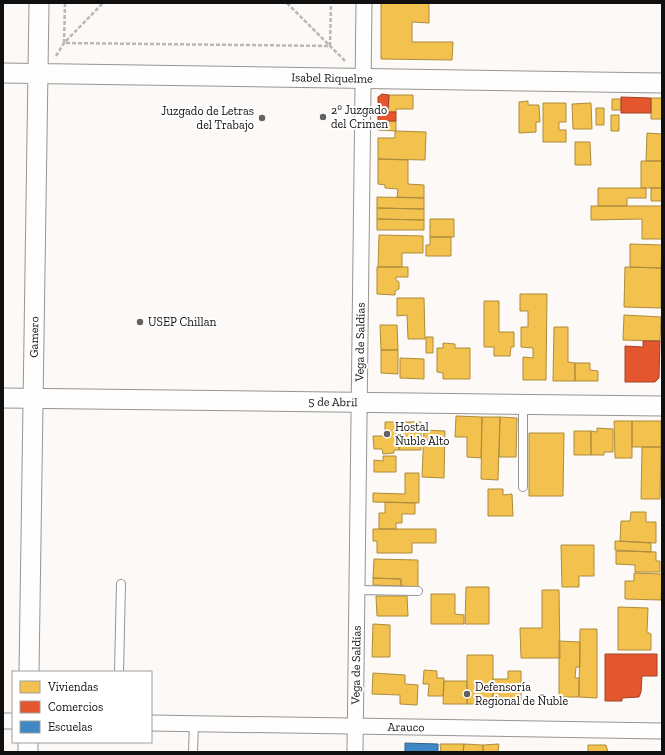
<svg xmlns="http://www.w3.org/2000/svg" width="665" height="755" font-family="'Zilla Slab',serif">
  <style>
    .homes { fill: #f2c14e; stroke: #ae8c3b }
    .shops { fill: #e4572e; stroke: #a44225 }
    .schools { fill: #3f88c5; stroke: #31648f }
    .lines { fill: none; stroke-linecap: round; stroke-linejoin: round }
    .service-casing { stroke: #969594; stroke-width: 10 }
    .minor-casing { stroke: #969594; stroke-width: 17 }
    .tertiary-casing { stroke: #969594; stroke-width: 21 }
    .path { stroke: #b9b8b8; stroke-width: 2.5; stroke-dasharray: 4 2; stroke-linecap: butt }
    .service { stroke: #fffefe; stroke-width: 8 }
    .minor { stroke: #fffefe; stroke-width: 15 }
    .tertiary { stroke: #fffefe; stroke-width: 19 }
    .poi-dot { fill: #636260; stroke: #fff; stroke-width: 1.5 }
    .labels { text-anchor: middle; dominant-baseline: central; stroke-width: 4; stroke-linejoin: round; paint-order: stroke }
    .street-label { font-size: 12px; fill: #101010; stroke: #fff }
    .poi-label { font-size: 12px; fill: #101010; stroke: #fff; text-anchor: start }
  </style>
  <rect width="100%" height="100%" fill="#fcf9f6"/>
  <path class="homes" d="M381,3H429V23L412,22V42H453L452,60L381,59Z
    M389,95H413V109H396V112H388Z
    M651,98H661L662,99V119H651Z
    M612,99H621V110H612Z
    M528,101V105H539L540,122H536V132L519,133V102Z
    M543,103H566V122H559V130H566V142H543Z
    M591,103L592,129H573L572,104Z
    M596,108H604V125H596Z
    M611,115H619V131H611Z
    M378,121H396V131L378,130Z
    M395,131L426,132L425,160L378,159V138H395Z
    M647,133L662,134V161H646Z
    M575,142H590L591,165H575Z
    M378,159L408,160V184L424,185V198L397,197L398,189L385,188V185L378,184Z
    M641,161H662V188H641Z
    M598,188H646V198H627V206H598Z
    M651,188H662V201H651Z
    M377,197L424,198V209L377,208Z
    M591,206H662V239H642V219L591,220Z
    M377,208L424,209V220L377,219Z
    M377,219L424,220V230H377Z
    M430,219H454V237H430Z
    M379,235L423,236V253H402V267H378Z
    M430,237H451V256H426V245H430Z
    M630,244L662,245L661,268L630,267Z
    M377,267H408V277H396V280L399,282V289L395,291V295L377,294Z
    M625,267L661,268V308L624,307Z
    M520,294H547L546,380H523V357L533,358V348L521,347V327H528V311H520Z
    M397,298H424L425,339H408L407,315L397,316Z
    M484,301H499V332H514V347H511L510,356H494V347H484Z
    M624,315L661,317L660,341L623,340Z
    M380,325H397L398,350H381Z
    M554,327H568V362L575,363V381H553Z
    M426,337H433V353H426Z
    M443,343L455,344V348H470V379H443V373L437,372V348H443Z
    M381,350H398V374L381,373Z
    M400,358L424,359V379L400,378Z
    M575,363H590V370L598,371V381H575Z
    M456,416L482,417L481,458L467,457V437H455Z
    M482,417H500L498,480L481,479Z
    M500,417L517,418L516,457H499Z
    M614,421H632V458H615Z
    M632,421H661V447H632Z
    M385,422H398L399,450H394V453L383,454L382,449H374L373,436H385Z
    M398,422H421V450H399Z
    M597,428L613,429V452H604V455H591V431L597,432Z
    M424,430L445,431L444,478L422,477Z
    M574,431H591V455H574Z
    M529,433H564L563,496H529Z
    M642,447H661L660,499H641Z
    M383,456H396V472H374V460L383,461Z
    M405,473H419V503L373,502V493L405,494Z
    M488,489H503V495L512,494L513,516H488Z
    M385,502L415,503V514H402V523H396V529H379V513H385Z
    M631,512H646V522H656V543L620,541L621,521H630Z
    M373,529H436V543H412V553H377V541H373Z
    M615,541L651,543V552L615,550Z
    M561,545H594V576H579V587H562Z
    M616,551L656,552V561H660V572H635V565L616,564Z
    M374,559L418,560V587L401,586V579L373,578Z
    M634,573L662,574L661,600L625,599V581H634Z
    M373,578L401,579V586L373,585Z
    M466,587H489V624H465Z
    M542,590H559L560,658H521L520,628H542Z
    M431,594H455V614L464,615V624H431Z
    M376,596H407L408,616H377Z
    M618,607L648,608L647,632L651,634V650H618Z
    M373,624L390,625V657H372Z
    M580,629H597V698L579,697Z
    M559,641L580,642V667H576L575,678H579V697H559Z
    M467,655H493V704H467Z
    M424,670L437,671V678H444L443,696H428L429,684H423Z
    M508,671H521V706L493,704V679H508Z
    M373,673L405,675V684L418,685L417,705L400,704V695L372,694Z
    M444,681H467V704H443Z
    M440,744H464L463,752H441Z
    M464,744L483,745V752H463Z
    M499,744L498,752H483V745Z
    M588,745H606L608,752H613H588Z"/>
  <path class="shops" d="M382,94L389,95L388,112H378V97Z
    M621,97L651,98V113H621Z
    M378,112H396V121H378Z
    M643,341H660L659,378L655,382H625V346L643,347Z
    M605,654H657V676H642L641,692L639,697L622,698V701H605Z"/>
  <path class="schools" d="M405,743L438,744V752H405Z"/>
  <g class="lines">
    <defs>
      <path id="service" d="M523,487V404
        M357,590L418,591
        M119,672L121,584
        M193,752L194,724"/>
      <path id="minor" d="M3,721H13
        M151,723L662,731
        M355,752L364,3"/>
      <path id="tertiary" d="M3,73L662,83
        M3,398L662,406
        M29,672L39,3
        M28,752V742"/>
    </defs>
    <use href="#service" class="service-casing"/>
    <use href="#minor" class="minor-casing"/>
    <use href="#tertiary" class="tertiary-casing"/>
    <path class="path" d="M65,3L64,43L330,46L331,3
      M287,3L346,62
      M56,56L64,43L103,3"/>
    <use href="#service" class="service"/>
    <use href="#minor" class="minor"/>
    <use href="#tertiary" class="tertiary"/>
  </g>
  <g class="poi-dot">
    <circle cx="323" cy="117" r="4"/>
    <circle cx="262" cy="118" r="4"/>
    <circle cx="140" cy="322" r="4"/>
    <circle cx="387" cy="434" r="4"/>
    <circle cx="467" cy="694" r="4"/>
  </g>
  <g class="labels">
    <g class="street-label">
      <text transform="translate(332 78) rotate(1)">Isabel Riquelme</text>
      <text transform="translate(34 337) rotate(-89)">Gamero</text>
      <text transform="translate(360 342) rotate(-89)">Vega de Saldías</text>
      <text transform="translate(333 402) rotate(1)">5 de Abril</text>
      <text transform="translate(356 665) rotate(-89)">Vega de Saldías</text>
      <text transform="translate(406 727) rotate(1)">Arauco</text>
    </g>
    <g class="poi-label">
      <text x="331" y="110">2° Juzgado<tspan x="331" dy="14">del Crimen</tspan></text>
      <text x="254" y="111" text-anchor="end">Juzgado de Letras<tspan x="254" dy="14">del Trabajo</tspan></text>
      <text x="148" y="322">USEP Chillan</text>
      <text x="395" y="427">Hostal<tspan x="395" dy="14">Ñuble Alto</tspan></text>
      <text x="475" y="687">Defensoría<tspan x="475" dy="14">Regional de Ñuble</tspan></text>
    </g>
  </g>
  <rect width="665" height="755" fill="none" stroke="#101010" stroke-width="8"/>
  <rect x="12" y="671" width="140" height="72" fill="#ffffff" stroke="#9f9f9f"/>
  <rect x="20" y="681" width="20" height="12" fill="#f2c14e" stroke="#9f9f9f"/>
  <text x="48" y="691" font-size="12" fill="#101010">Viviendas</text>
  <rect x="20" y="701" width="20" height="12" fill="#e4572e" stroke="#9f9f9f"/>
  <text x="48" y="711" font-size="12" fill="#101010">Comercios</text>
  <rect x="20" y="721" width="20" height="12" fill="#3f88c5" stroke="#9f9f9f"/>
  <text x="48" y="731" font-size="12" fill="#101010">Escuelas</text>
</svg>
